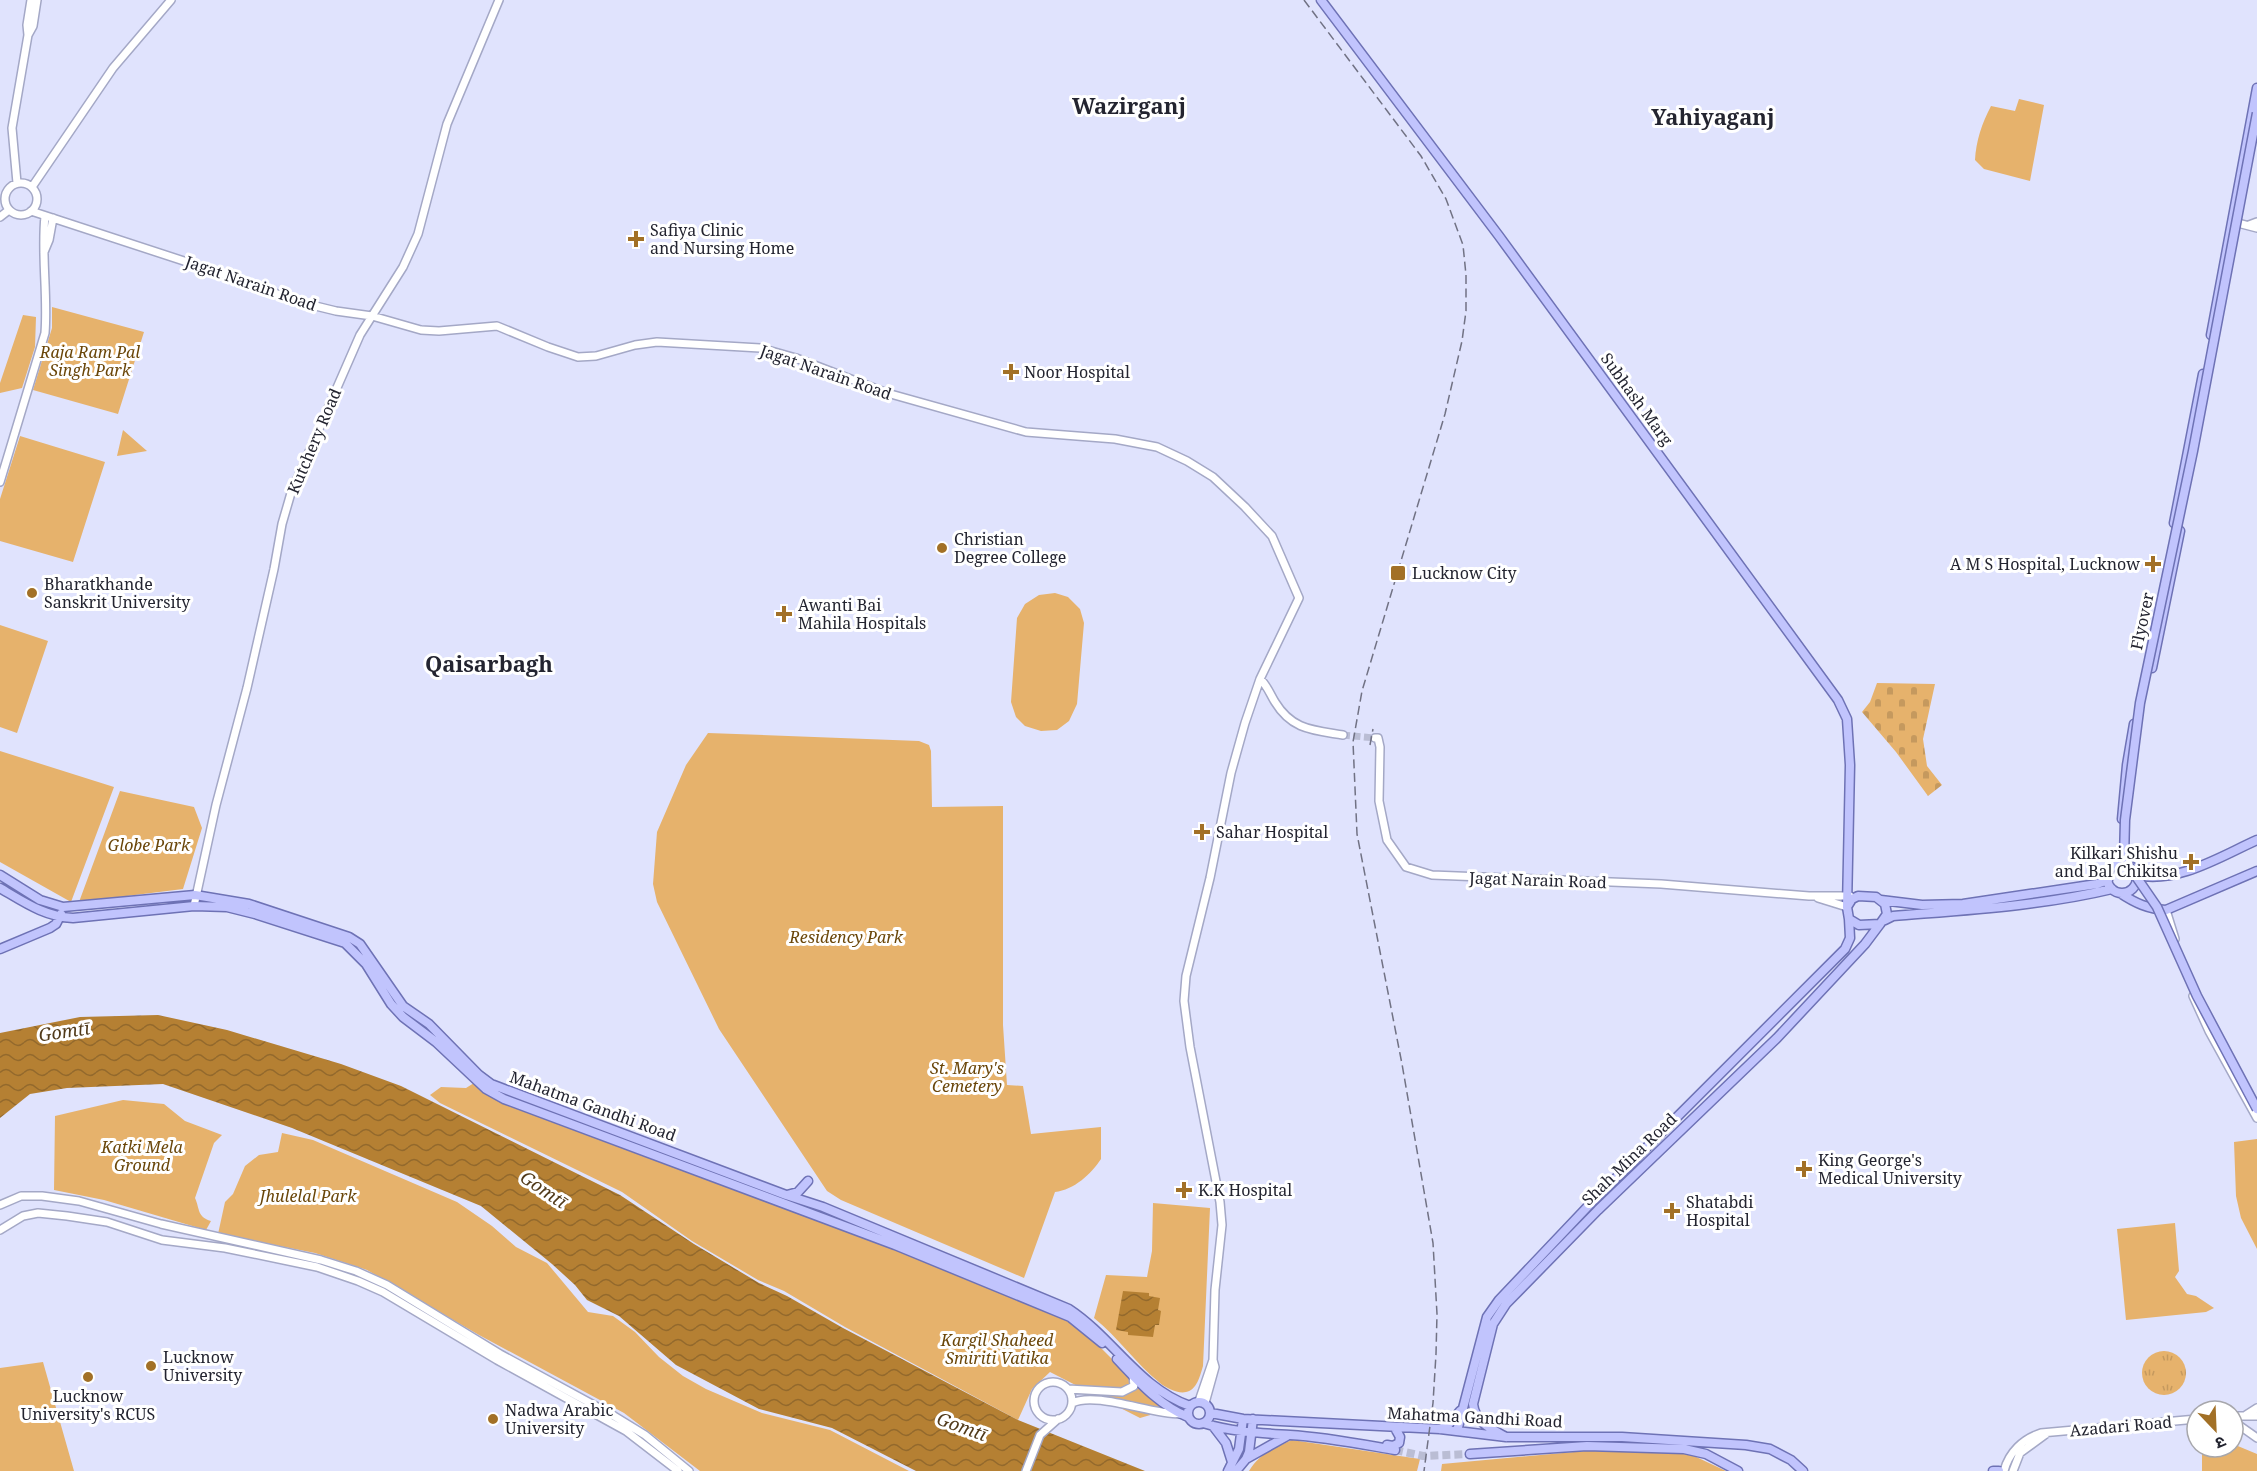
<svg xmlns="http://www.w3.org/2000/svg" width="2257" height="1471" font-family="'Noto Serif','Noto Sans Devanagari',serif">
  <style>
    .grass { fill: url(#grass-tufts) }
    .cemetery { fill: url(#cemetery-stones) }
    .park { fill: #e6b26c }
    .water { fill: url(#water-waves) }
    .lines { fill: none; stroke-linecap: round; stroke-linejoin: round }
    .minor-tunnel { stroke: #babdd4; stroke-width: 7; stroke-dasharray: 7 3.5; stroke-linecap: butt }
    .major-tunnel { stroke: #babdd4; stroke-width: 8; stroke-dasharray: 8 4; stroke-linecap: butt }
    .minor-casing { stroke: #a4a8c6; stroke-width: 10 }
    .major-casing { stroke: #6e72b5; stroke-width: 11 }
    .minor { stroke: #fff; stroke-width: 7 }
    .major { stroke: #c1c4fd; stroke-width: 8 }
    .rail { stroke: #717284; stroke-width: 1.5; stroke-dasharray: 9 4.5; stroke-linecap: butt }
    .major-bridge-casing { stroke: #6e72b5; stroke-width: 11; stroke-linecap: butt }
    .major-bridge { stroke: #c1c4fd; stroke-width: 8 }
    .poi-dot { fill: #a27026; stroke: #fff; stroke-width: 2 }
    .labels { text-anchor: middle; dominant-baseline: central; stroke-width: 6; stroke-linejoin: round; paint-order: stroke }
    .poi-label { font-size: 16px; fill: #232430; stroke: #fff; text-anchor: start }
    .street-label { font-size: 16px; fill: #232430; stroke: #fff }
    .park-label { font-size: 16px; font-style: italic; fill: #6a4609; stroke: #fff }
    .water-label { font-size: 18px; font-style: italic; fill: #513a1a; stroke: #fff }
    .district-label { font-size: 22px; font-weight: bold; fill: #232430; stroke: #fff }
  </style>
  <defs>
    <pattern id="grass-tufts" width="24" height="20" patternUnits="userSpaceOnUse" patternTransform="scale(1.5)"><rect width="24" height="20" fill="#e6b26c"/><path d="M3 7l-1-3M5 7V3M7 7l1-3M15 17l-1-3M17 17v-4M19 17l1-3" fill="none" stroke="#c5995e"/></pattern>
    <pattern id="cemetery-stones" width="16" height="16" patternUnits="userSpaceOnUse" patternTransform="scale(1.5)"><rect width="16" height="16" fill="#e6b26c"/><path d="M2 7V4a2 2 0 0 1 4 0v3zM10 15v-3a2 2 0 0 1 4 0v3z" fill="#c5995e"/></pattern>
    <pattern id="water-waves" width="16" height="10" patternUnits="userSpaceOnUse" patternTransform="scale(1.5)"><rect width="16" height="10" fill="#b58033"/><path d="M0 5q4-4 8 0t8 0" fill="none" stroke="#93692c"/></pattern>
  </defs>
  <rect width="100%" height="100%" fill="#e0e3fd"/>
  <path class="grass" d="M2142 1373a22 22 0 1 1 44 0a22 22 0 1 1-44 0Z"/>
  <path class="cemetery" d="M1877,683L1935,684L1923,739L1927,766L1942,785L1928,796L1896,752L1862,712L1870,702Z"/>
  <path class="park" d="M2019,99L2044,105L2030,181L1984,169L1975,160C1976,141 1982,123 1991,106L2015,111Z
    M52,307L144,332L118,414L33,390L52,328Z
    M23,315L36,317L35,347L22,388L0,393V383Z
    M123,430L147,451L117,456Z
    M20,436L105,462L73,562L0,541V499Z
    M1055,593L1068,597L1080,609L1084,623L1077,704L1069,721L1057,730L1041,731L1025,726L1016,717L1011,702L1017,618L1025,604L1039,595Z
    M0,625L48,641L17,733L0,727Z
    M708,733L919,741L929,745L931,751L932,807L1003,806V1025L1007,1085L1023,1086L1031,1134L1101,1127V1159C1091,1174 1074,1190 1055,1192L1024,1278L841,1200L827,1191L719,1029L657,902L653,884L657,832L686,765Z
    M0,751L114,787L71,902L0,862Z
    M120,791L194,807L202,828L183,889L79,902Z
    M474,1083L537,1115L585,1134L673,1165L864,1237L1069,1321L1098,1345L1164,1411L1140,1418L1050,1372L1032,1389L1018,1420L845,1327L784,1291L758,1280L692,1241L622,1192L440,1103L430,1095L441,1087L466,1088Z
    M123,1100L164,1104L185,1121L222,1135L214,1143L195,1198C200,1209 197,1217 211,1221L206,1230L104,1200L54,1190L55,1116Z
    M282,1133L313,1140L457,1202L492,1226L516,1247L547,1263L588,1312L613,1316L635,1332L659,1357L683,1376L706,1389L762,1413L830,1430L909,1471H700L624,1413L479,1335L367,1270L315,1253L218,1234L225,1202L233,1194L245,1166L259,1155L278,1152Z
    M2257,1139V1249L2241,1218L2236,1196L2234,1142Z
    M1153,1203L1210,1208L1203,1366C1200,1376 1197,1390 1186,1392C1178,1394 1166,1388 1160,1383C1136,1364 1118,1337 1094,1318L1106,1275L1147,1277L1152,1251Z
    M2175,1223L2179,1271L2175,1277L2187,1294L2196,1296L2214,1308L2206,1312L2126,1320L2117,1229Z
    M43,1362L74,1471H0V1368Z
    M1292,1440L1420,1459L1417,1471H1249C1260,1453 1274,1448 1292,1440Z
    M2233,1444L2257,1454V1471H2202V1447H2233Z
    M1585,1451H1670L1692,1455L1726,1471H1441L1442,1464Z"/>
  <path class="water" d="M158,1015L227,1030L341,1064L401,1086L620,1195L694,1244L759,1283L787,1296L843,1328L1018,1420L1145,1471H916L832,1428L759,1409L676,1365L619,1316L587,1300L575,1285L552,1264L481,1206L292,1128L163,1084L67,1088L30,1094L0,1118V1033L80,1017Z
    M1123,1291L1149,1293V1296L1160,1298L1158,1310L1161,1311L1159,1325H1155L1153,1337L1128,1335V1332L1116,1330Z"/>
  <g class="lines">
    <path class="minor-tunnel" d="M1343,735L1375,738"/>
    <path class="major-tunnel" d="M1395,1450L1423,1456L1470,1454"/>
    <defs>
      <path id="minor" d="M28,35L27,25L31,0
        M5 199a16 16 0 1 1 32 0a16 16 0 1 1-32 0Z
        M17,183L12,128L28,35L33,26L37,0
        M32,187L113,68L171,0
        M31,211L242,280L295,301L336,311L372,316L421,330L439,331L497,326L548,347L578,357L596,356L635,345L657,342L760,348L796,358L887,393L1026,432L1115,439L1157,447L1187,461L1213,477L1245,507L1272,536L1299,598L1260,679L1245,723L1231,773L1210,878L1186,976L1184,1001L1190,1047L1220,1202L1222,1225L1215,1290L1213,1360L1215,1367L1205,1403
        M0,217L9,210
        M2234,222L2257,228
        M2249,225L2257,222
        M44,252L49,240L53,218
        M0,482L45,333C48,294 41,255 45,216
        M1260,679C1267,685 1270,694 1275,702C1292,730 1313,730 1343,735
        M1375,738H1378L1380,747L1379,801L1387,840L1406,867L1432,875L1661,884L1809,896H1850
        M1818,898L1847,907
        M194,906L216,805L247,688L274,569L282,524L291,493L360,335L403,267L418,234L447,124L499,0
        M2166,910L2175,939
        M2193,996L2209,1031L2257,1118
        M0,1205L21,1196H42L79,1201L161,1224L321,1260L356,1271L387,1285L500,1354L614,1416L645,1435L689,1471
        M0,1230L23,1216L38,1213L67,1216L107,1222L162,1240L225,1248L317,1267L358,1281L383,1292L497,1360L626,1431L678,1471
        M1034 1401a19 19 0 1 1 38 0a19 19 0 1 1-38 0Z
        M1068,1389L1122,1392L1134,1386L1133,1376
        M1199,1401L1213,1360
        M1072,1403C1096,1391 1152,1415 1181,1414
        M2246,1415L2257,1408
        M2233,1416H2257
        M2233,1421L2257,1438
        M1026,1471L1040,1435L1058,1419
        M2004,1471C2009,1452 2023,1439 2041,1433L2197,1419
        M2013,1471L2020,1453L2046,1434"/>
      <path id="major" d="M1321,0L1499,236L1838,700L1847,719L1850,765L1847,907
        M2211,335L2257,88
        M2174,523L2203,374
        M2152,668L2180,531
        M2122,819L2127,765L2134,724
        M2107 878a15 15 0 1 1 30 0a15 15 0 1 1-30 0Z
        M0,875L40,900L63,907L195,895L249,904L349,937L360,944L403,1006L429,1024L479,1075L491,1084L786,1195L823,1207L1069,1309C1113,1338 1139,1388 1190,1406
        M2136,875C2178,884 2221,856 2257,840
        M0,888C24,902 45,917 73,918L194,906L227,907L255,914L345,943L366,964L391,1004L403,1017L436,1042L486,1089L504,1099L895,1245L1070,1317L1102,1343
        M2120,893C2135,903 2148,909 2166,910L2257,871
        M1858,896L1876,897L1885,904L1887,914L1880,924L1859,925L1849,919L1847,907L1852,899Z
        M1881,900L1922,905L1963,904L2097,884L2108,880
        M1885,920L1893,916C1966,910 2041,906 2112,889
        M0,949L50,928L56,924L61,914
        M787,1195L798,1192L808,1181
        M1117,1359C1139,1382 1159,1405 1188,1417
        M1188 1413a11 11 0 1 1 22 0a11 11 0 1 1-22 0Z
        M1211,1413L1243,1419L1440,1429L1506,1437H1622L1746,1445L1770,1449L1791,1460L1803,1471
        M1203,1423C1232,1432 1260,1433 1290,1435C1325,1437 1360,1444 1395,1450
        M1213,1426L1226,1443L1232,1462
        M1440,1429L1448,1425L1460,1411
        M1457,1431L1487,1317L1499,1300L1592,1202L1845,949L1850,938L1849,919
        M1506,1437C1491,1429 1475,1422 1473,1404L1493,1324L1506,1304L1598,1210L1777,1038L1865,944L1880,924
        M1387,1445L1393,1446L1399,1443L1400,1437L1395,1428
        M1470,1454L1587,1446L1684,1449L1706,1454L1738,1471
        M1246,1459L1287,1436
        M1228,1471L1239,1449L1243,1419
        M1236,1471L1246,1459L1249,1452L1253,1419
        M1993,1471H1999"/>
    </defs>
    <use href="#minor" class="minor-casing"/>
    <use href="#major" class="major-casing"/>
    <use href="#minor" class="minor"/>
    <use href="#major" class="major"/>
    <path class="rail" d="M1304,0L1421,156L1446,199L1463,245L1466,275V311L1462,341L1445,414L1362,691L1353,742L1357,834L1402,1064L1433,1243L1437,1314L1436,1354L1433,1403L1424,1471
      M1370,745L1373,729"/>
    <defs>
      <path id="major-bridge" d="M2257,113L2193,451L2140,703L2125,820L2124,859L2157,907L2197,996L2257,1109"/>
    </defs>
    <use href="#major-bridge" class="major-bridge-casing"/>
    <use href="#major-bridge" class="major-bridge"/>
  </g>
  <g class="poi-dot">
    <path d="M633 230h6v6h6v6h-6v6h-6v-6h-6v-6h6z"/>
    <path d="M1008 363h6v6h6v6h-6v6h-6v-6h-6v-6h6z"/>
    <circle cx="942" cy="548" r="6"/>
    <path d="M2150 555h6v6h6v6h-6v6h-6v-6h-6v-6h6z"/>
    <rect x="1390" y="565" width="16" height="16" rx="3"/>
    <circle cx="32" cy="593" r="6"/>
    <path d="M781 605h6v6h6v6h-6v6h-6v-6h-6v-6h6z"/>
    <path d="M1199 823h6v6h6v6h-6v6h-6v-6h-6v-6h6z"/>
    <path d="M2188 853h6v6h6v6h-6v6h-6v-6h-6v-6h6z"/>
    <path d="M1801 1160h6v6h6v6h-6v6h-6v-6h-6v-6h6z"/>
    <path d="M1181 1181h6v6h6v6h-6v6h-6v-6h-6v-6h6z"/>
    <path d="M1669 1202h6v6h6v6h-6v6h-6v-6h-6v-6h6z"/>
    <circle cx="151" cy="1366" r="6"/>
    <circle cx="88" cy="1377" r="6"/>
    <circle cx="493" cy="1419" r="6"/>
  </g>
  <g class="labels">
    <g class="poi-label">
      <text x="650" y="230">Safiya Clinic<tspan x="650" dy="18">and Nursing Home</tspan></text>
      <text x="1024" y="372">Noor Hospital</text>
      <text x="954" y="539">Christian<tspan x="954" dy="18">Degree College</tspan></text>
      <text x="2140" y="564" text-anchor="end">A M S Hospital, Lucknow</text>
      <text x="1412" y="573">Lucknow City</text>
      <text x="44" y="584">Bharatkhande<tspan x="44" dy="18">Sanskrit University</tspan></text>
      <text x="798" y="605">Awanti Bai<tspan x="798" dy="18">Mahila Hospitals</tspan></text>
      <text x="1216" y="832">Sahar Hospital</text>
      <text x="2178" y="853" text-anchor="end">Kilkari Shishu<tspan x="2178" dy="18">and Bal Chikitsa</tspan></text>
      <text x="1818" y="1160">King George's<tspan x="1818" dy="18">Medical University</tspan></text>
      <text x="1198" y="1190">K.K Hospital</text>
      <text x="1686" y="1202">Shatabdi<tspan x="1686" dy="18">Hospital</tspan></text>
      <text x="163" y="1357">Lucknow<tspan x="163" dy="18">University</tspan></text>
      <text x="88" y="1396" text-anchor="middle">Lucknow<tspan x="88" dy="18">University's RCUS</tspan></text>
      <text x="505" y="1410">Nadwa Arabic<tspan x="505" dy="18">University</tspan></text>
    </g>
    <g class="street-label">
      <text transform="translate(251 283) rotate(19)">Jagat Narain Road</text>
      <text transform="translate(826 372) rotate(19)">Jagat Narain Road</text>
      <text transform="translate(1637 399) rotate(54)">Subhash Marg</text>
      <text transform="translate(314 441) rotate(-67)">Kutchery Road</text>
      <text transform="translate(2142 621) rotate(-78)">Flyover</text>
      <text transform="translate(1538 880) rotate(2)">Jagat Narain Road</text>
      <text transform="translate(593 1106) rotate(20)">Mahatma Gandhi Road</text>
      <text transform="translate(1629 1159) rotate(-44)">Shah Mina Road</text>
      <text transform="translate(1475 1417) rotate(3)">Mahatma Gandhi Road</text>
      <text transform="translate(2121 1426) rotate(-5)">Azadari Road</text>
    </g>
    <g class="park-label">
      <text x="90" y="352">Raja Ram Pal<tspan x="90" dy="18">Singh Park</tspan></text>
      <text x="149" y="845">Globe Park</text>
      <text x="846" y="937">Residency Park</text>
      <text x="967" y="1068">St. Mary's<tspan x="967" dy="18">Cemetery</tspan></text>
      <text x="142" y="1147">Katki Mela<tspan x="142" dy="18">Ground</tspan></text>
      <text x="308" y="1196">Jhulelal Park</text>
      <text x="997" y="1340">Kargil Shaheed<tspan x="997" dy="18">Smiriti Vatika</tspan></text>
    </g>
    <g class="water-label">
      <text transform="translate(64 1031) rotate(-8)">Gomtī</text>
      <text transform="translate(544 1189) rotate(34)">Gomtī</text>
      <text transform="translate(962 1426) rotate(20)">Gomtī</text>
    </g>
    <g class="district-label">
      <text x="1129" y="105">Wazirganj</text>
      <text x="1713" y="116">Yahiyaganj</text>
      <text x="489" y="663">Qaisarbagh</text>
    </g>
  </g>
  <g transform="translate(2215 1429) rotate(157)"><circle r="28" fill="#ffffff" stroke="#a7a7ac" stroke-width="1.5"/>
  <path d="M0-4.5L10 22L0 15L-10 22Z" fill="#a27026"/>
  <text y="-9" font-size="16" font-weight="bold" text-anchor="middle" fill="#232430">उ</text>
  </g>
</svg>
